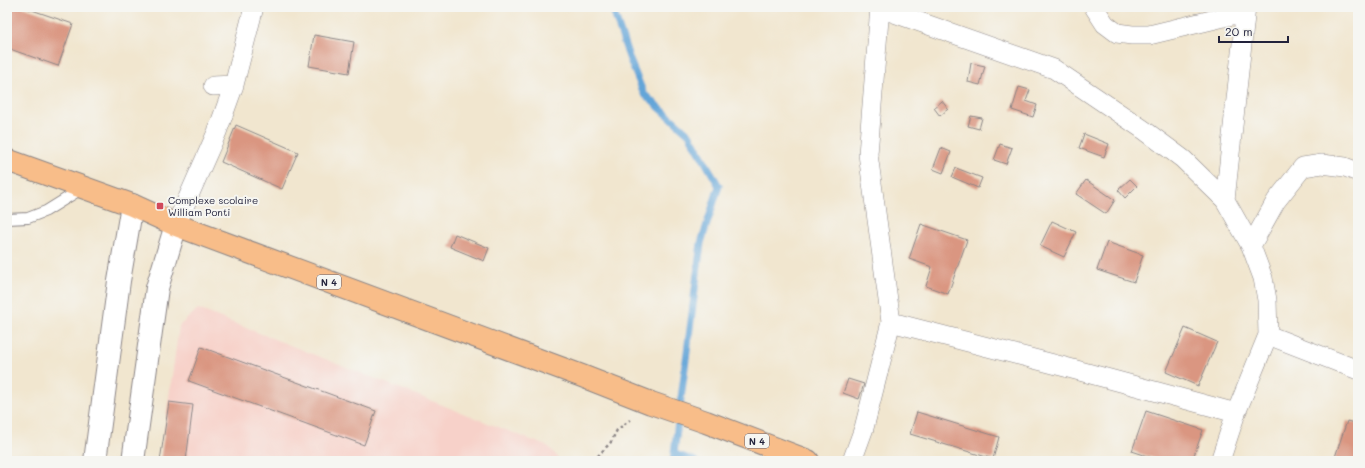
<svg xmlns="http://www.w3.org/2000/svg" width="1365" height="468" font-family="Mali,sans-serif">
  <style>
    .built { fill: #f7d1c9 }
    .lines { fill: none; stroke-linecap: round; stroke-linejoin: round }
    .stream { stroke: #64a5d8; stroke-width: 7 }
    .building { fill: #da9681 }
    .service-casing { stroke: #8a8485; stroke-width: 12 }
    .minor-casing { stroke: #8a8485; stroke-width: 20 }
    .tertiary-casing { stroke: #8a8485; stroke-width: 24 }
    .trunk-casing { stroke: #8a8485; stroke-width: 24 }
    .path { stroke: #8a8485; stroke-width: 2.5; stroke-dasharray: 3 3; stroke-linecap: butt }
    .service { stroke: #fff; stroke-width: 10 }
    .minor { stroke: #fff; stroke-width: 19 }
    .tertiary { stroke: #fff; stroke-width: 22 }
    .trunk { stroke: #f8bd89; stroke-width: 22 }
    .poi-dot { fill: #d1495b; stroke: #f6f6f2; stroke-width: 1.5 }
    .labels { text-anchor: middle; dominant-baseline: central; stroke-width: 4; stroke-linejoin: round; paint-order: stroke }
    .shield { fill: #f6f6f2; stroke: #626272; stroke-width: 1 }
    .shield-label { font-size: 9px; font-weight: bold; fill: #22223b }
    .poi-label { font-size: 10px; fill: #22223b; stroke: #f6f6f2; text-anchor: start }
  </style>
  <rect width="100%" height="100%" fill="#f6f6f2"/>
  <filter id="ink" filterUnits="userSpaceOnUse"><feTurbulence type="fractalNoise" baseFrequency=".025" numOctaves="2"/><feDisplacementMap in="SourceGraphic" scale="8" xChannelSelector="R" yChannelSelector="G"/><feConvolveMatrix kernelMatrix="1 2 1 2 8 2 1 2 1" color-interpolation-filters="sRGB"/></filter>
  <filter id="wash" filterUnits="userSpaceOnUse"><feTurbulence type="fractalNoise" baseFrequency=".012" numOctaves="4" result="noise"/><feDisplacementMap in="SourceGraphic" scale="16" xChannelSelector="R" yChannelSelector="G"/><feGaussianBlur stdDeviation="0.9" result="paint"/><feColorMatrix in="noise" values="0 0 0 0 0 0 0 0 0 0 0 0 0 0 0 0 0 1.4 0 .05"/><feComposite in="paint" operator="in"/></filter>
  <g filter="url(#wash)">
    <rect width="100%" height="100%" fill="#f1e6cf"/>
    <path class="built" d="M198,309L549,447L561,461H160L179,326Z"/>
    <g class="lines">
      <path class="stream" d="M612,7L630,60L644,94L689,134L719,186L701,243L673,461
        M675,454L695,461"/>
    </g>
    <g id="blocks">
      <path class="building" d="M7,7H23L73,24L58,66L7,48Z
        M314,35L354,42L349,73L309,66Z
        M971,63L985,66L980,85L968,82Z
        M1019,87L1030,90L1026,101L1037,105L1033,117L1012,110Z
        M942,101L948,109L940,116L934,108Z
        M971,116L982,118L979,129L968,126Z
        M236,125L298,152L282,189L221,162Z
        M1084,134L1109,144L1104,157L1079,148Z
        M1000,144L1012,148L1006,164L994,160Z
        M941,148L951,152L943,173L933,169Z
        M956,168L982,178L978,188L952,177Z
        M1130,179L1137,186L1125,198L1118,190Z
        M1086,180L1115,200L1106,214L1076,194Z
        M1052,221L1076,232L1064,257L1040,246Z
        M921,224L967,240L948,294L926,286L932,267L909,259Z
        M455,234L489,248L484,261L450,247Z
        M1107,242L1143,255L1134,282L1097,270Z
        M1185,328L1217,342L1198,386L1166,372Z
        M201,347L376,411L364,445L189,381Z
        M848,379L864,384L859,399L843,393Z
        M169,402L193,405L186,461H160Z
        M1146,411L1203,430L1192,461H1162L1132,451Z
        M917,412L999,437L993,459L910,434Z
        M1347,421L1358,424V461H1338L1334,460Z"/>
    </g>
  </g>
  <g filter="url(#ink)">
    <use href="#blocks" fill-opacity="0" stroke="#8a8485" stroke-width="1"/>
    <g class="lines">
      <defs>
        <path id="service" d="M7,219L28,218L46,211L83,188"/>
        <path id="minor" d="M1094,7L1105,24L1117,33L1132,35H1149L1245,12
          M880,8L1054,69L1144,130L1183,159L1225,200
          M213,86L234,85
          M176,225L217,132L234,85L254,7
          M1251,246L1276,201L1303,167L1322,164L1345,167L1358,172
          M891,322L1065,367L1236,413
          M1268,335L1358,370
          M852,461L864,428L891,322L868,154L880,7
          M1220,461L1236,413L1268,335L1267,300L1263,278L1251,246L1225,200L1246,7"/>
        <path id="tertiary" d="M95,461L119,281L132,205
          M133,461L157,288L176,225"/>
        <path id="trunk" d="M7,160L132,205L176,225L582,376L651,403L706,422L808,461"/>
      </defs>
      <use href="#service" class="service-casing"/>
      <use href="#minor" class="minor-casing"/>
      <use href="#tertiary" class="tertiary-casing"/>
      <use href="#trunk" class="trunk-casing"/>
      <path class="path" d="M594,461L597,457L611,442L617,430L630,420"/>
      <use href="#service" class="service"/>
      <use href="#minor" class="minor"/>
      <use href="#tertiary" class="tertiary"/>
      <use href="#trunk" class="trunk"/>
    </g>
  </g>
  <rect class="poi-dot" x="156" y="202" width="8" height="8" rx="2"/>
  <g class="labels">
    <g class="shield">
      <rect x="317" y="275" width="24" height="14" rx="3"/>
      <rect x="745" y="434" width="24" height="14" rx="3"/>
    </g>
    <g class="shield-label">
      <text x="329" y="282">N 4</text>
      <text x="757" y="441">N 4</text>
    </g>
    <g class="poi-label">
      <text x="168" y="200">Complexe scolaire<tspan x="168" dy="12">William Ponti</tspan></text>
    </g>
  </g>
  <rect width="1365" height="468" fill="none" stroke="#f6f6f2" stroke-width="24"/>
  <path d="M1219 36v6h69v-6" fill="none" stroke="#22223b" stroke-width="2"/>
  <text x="1225" y="36" font-size="12" fill="#22223b" stroke="#f6f6f2" stroke-width="3" paint-order="stroke">20 m</text>
</svg>
